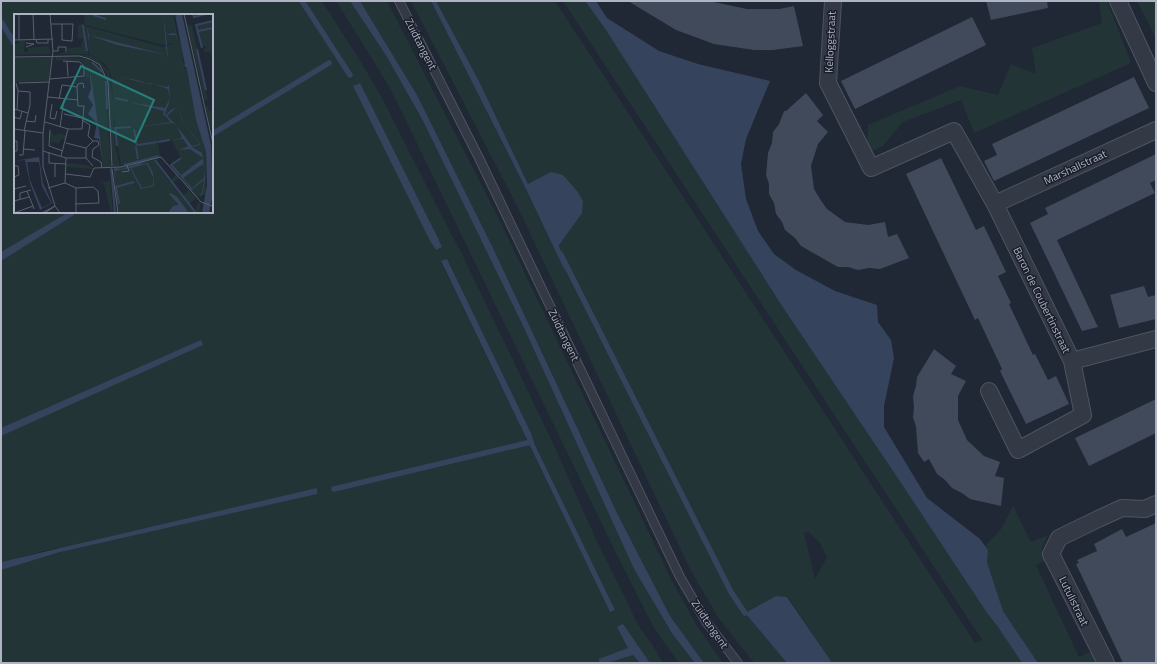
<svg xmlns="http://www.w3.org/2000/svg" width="1157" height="664" font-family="'Titillium Web',sans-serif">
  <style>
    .green { fill: #233437; fill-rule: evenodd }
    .water { fill: #36435d }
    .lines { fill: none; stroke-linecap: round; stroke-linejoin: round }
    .stream { stroke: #36435d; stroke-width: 5.5 }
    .building { fill: #414a5a }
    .service-casing { stroke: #4e5461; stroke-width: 10 }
    .minor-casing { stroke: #4e5461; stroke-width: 18 }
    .service { stroke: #343946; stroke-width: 8 }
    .minor { stroke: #343946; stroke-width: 16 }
    .labels { text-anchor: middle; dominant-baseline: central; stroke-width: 3; stroke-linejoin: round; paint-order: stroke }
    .street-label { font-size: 11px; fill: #aeb4c3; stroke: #191e2a }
    .inset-river { fill: none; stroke: #36435d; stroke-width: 2 }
    .inset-road { fill: none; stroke: #595f6e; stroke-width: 1 }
    .view { fill: #277f7b; fill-opacity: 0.15; stroke: #277f7b; stroke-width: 2 }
    .inset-edge { fill: none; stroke: #aeb4c3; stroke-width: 2 }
  </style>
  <rect width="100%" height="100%" fill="#202735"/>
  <path class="green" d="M1,1H322L361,62L382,98L450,232L460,250L551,439L595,537L627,602L638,625L653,646L663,663H609L599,659V663H1V566L60,547L1,562ZM15,15H212V212H15ZM360,83L438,238L442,247L436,250L430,241L353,86ZM447,259L531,433L534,443L615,610L610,612L441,262Z
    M336,1H350L387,57L423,121L525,330L634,569L673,635L695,663H679L655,630L616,553L391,90L371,57Z
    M360,1H387L498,217L672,581L697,626L723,663H704L670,616L617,513L494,250L417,95Z
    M411,1H431L524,185L564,269L559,245L528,184L479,81L436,1H555L975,643L982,640L563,1H585L606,30L782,306L903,486L987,613L998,627L1022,663H830L831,661L788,597L776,596L745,613L787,663H755L750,658L718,617L691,571L516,204ZM809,532L820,543L827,557L815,579L804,533Z
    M1099,1H1107L1131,63L974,133L961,100L903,122L883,146L867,154L868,125L960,86L998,95L1011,64L1036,74L1032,48L1102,23Z
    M1137,1H1156V38Z
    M1013,506L1031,542L1048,535L1041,550L1046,560L1036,565L1079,657L1092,651L1097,663H1038L1003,611L987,562L988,550L985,546L1001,529Z"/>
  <path class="water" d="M350,1H360L417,95L494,250L617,513L670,616L704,663H695L673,635L634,569L525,330L423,121L387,57Z
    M431,1H436L479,81L528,184L551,172L563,175L577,191L583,201L582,213L559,245L565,271L524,185Z
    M585,1H596L607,18L659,51L698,64L770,81L746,139L741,164L746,199L758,231L774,254L796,270L835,291L877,305L878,322L891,340L894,358L884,406V427L927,498L980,539L988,550L987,562L1003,611L1038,663H1022L998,627L987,613L903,486L782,306L606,30Z
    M360,83L438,238L442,247L436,250L430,241L353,86Z
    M69,212H72L74,215L1,261V252Z
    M447,259L531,433L534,443L615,610L610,612L441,261Z
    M201,340L203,345L1,436V428Z
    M317,488V494L60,552L1,570V562Z
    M776,596L787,597L831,661L830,663H787L745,613Z
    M623,624L650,663H640L633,655C622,658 611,663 599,663V659L628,648L617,627Z"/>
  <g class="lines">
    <path class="stream" d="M302,1L350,75
      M1,22L15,44
      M212,134L329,63
      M560,253L731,592L745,613
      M334,489L531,442"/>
  </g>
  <path class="building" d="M628,1H709L747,9H779L794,6L803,46L773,50H754L714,44L676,30Z
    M986,1H1047L1048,8L991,20Z
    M972,17L986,45L855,109L841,81Z
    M1134,77L1149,108L994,181L984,161L997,155L992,144Z
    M806,93L823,115L817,121L828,132L818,144L811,166L814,189L820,199L827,209L845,222L868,225L885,222L888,237L897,234L909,258L880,269L869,268L858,270L848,267H838L801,246L795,238L785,230L782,222L776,214L774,203L769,194V184L766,175L768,153L772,143L773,132L779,124L784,111H786Z
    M1156,154V180L1150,183L1155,193L1057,240L1098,327L1082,331L1030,223L1048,214L1045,208Z
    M941,158L976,230L984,226L1006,272L998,276L1011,303L1009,304L1033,355L1035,354L1048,380L1056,376L1069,404L1026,424L1000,371L1002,369L978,318L975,320L906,174Z
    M1144,286L1148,297L1156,295V319L1119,328L1110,295Z
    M934,349L956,366L951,374L966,381L958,396V420L967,440L984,456L1000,462L995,476L1004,478L1001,506L970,499L962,493L952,488L945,480L937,474L929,459L924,462L918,453L916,427L913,417L914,407L913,396L916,386L917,377Z
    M1156,399V433L1089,466L1075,438Z
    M1156,523V663H1123L1076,564L1079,563L1077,560L1097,551L1094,544L1122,529L1126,537Z"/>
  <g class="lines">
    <defs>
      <path id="service" d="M399,1L479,158L680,577L707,623L738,663"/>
      <path id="minor" d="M833,1L828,83L871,168L954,131L995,204L1072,361L1156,339
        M1118,1L1156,83
        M995,204L1156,130
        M989,391L1018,450L1083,415L1072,361
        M1106,663L1051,554L1059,538L1098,519L1122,508L1145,509L1156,504"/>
    </defs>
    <use href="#service" class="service-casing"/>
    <use href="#minor" class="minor-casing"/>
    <use href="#service" class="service"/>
    <use href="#minor" class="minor"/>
  </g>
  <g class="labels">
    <g class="street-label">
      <text transform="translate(830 42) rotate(-87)">Kelloggstraat</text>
      <text transform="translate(421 44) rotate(63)">Zuidtangent</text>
      <text transform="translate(1075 167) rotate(-25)">Marshallstraat</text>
      <text transform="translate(1042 300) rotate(64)">Baron de Coubertinstraat</text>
      <text transform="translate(564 335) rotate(64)">Zuidtangent</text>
      <text transform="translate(1074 601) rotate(64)">Lutulistraat</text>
      <text transform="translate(710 624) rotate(56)">Zuidtangent</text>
    </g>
  </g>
  <g transform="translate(14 14)">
    <rect width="199" height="199" fill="#202735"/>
    <path d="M70,0H149V11V0H159L165,28L149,31L71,11ZM197,0H199L198,43L196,37L191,39L190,35L193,32L187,33L182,11L199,7ZM70,9L74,40H42L54,38V34L67,33L69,25L64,24V11ZM173,11L178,12L194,86L191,87ZM71,12L149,33L167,27L170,54L173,55L179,81L177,83L180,87L181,102L192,138V182L188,180L183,183L186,187L157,152L167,144L157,126L144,128L146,142L107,152L99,99L101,130L106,152L99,153L93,61L87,51L75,43L42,41H75L83,44L95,58L99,86L97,61L92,51L83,44L75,40ZM163,112L178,133L188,140L175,134L166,136L174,131L169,125H164L169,124ZM5,26H11L10,38H14V34L35,32L36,40L0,41V30L5,29ZM37,43L35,67L0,68V44ZM42,43L74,45L86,52L91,61L97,153H89L75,49V63L71,66L72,55L68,47L41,46ZM194,90L195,97L199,96V113L196,114L192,93ZM36,117L41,122L44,119L52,121L51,125H47L45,130L39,128L37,132ZM147,144L142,145L147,156L156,168L162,160L165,164L158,169L168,182L175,176L185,187L180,182L181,185L175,190L181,197L185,187L187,189L185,199H105L99,154L148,144L153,149ZM52,149L74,151L79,155L52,153ZM88,163L89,168L96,167L99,199H97L90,170L87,167Z" fill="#233437" fill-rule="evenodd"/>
    <path d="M149,0L152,21L158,19L162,20L158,0L164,28L162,21H152L154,44L153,41L103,31L75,21V28L73,14L75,21L153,41L152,33L73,13L152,33ZM161,0H168L197,131L199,179L195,199H188L193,171L192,138L182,106L173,55L168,49L171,51ZM75,49L86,124L89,153L85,125L80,124L83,109L74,100L79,91L74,83L77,75ZM104,62L102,69L100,70L99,65L102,68L104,62L126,67L133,70L136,69L153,73L155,71L156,85L151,100L152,101L157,96L163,93L153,102L162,111L158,109L122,113L157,108L150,101H118H149L150,97L115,88L151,94L156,84L154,75L140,70H133ZM165,95L169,108L186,129V131L178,133L188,139L189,144L176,135L165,136L174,132L169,125L157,126L168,124L163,112L178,132L186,130L168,107ZM25,143L29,169L38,189L26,196L16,169L11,146L0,147ZM13,148H25L28,172L37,189L28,194L16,166ZM188,145H189L190,155L189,150L169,164L178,174L190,164V157L191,164L189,179V180L184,184L188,179L190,166L178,175L179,178L166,162ZM134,146L125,151L134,149L139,159L140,172L127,175L116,154L101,157L102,173L100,154L107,155ZM133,150L139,163V171L128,174L117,154ZM157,179L163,183L175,199H154L159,192L165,191L155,180Z" fill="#36435d" fill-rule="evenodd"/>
    <path class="inset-river" d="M179,0L180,3L192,0M79,1L92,5M69,11L73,37M184,17L199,14M188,34L182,11L199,7M183,35L192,76M78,48L88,58M92,67L93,95M101,84L114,87M101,113L103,132M102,114L117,113M120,115L123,132M144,128L156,126M124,131L143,128M122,133L124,145M141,146L182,199M110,151L145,142M97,154L101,199M166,161L157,151L167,144M105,190L102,173L120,168"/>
    <path class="inset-road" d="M5,0V26M19,0L20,25M36,0L39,37L29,119V153L41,192L46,199M170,0L199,130M37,10H59L58,27L48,26V10M0,26L39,25M22,26L23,29H34V25M12,29L20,30L12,33M39,37H44V33H52V38M0,43L65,42L76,45L86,51L94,68L98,152M53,47L54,62M36,65L70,62V52L66,48L49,47M2,69L4,77L3,96M5,69L36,68M63,73L64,70L69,69L70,74M4,77L16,78V91L10,117M34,83L64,86M38,90L36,104L41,105L43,97M0,95L14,99M50,100L68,104M0,103L6,105L8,97M68,106L76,111L74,122L79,127M12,107L21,108L22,101M31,108L54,115H68L70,92H64L63,73L48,71L45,85M46,113L50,86M0,115L29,119M36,116L35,132L49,137M0,127H3V137H0M79,127H84L85,131L79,135L78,143L87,148L88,154M52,129L72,134M9,135L21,136M29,137L52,144H72L79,152M35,138V149L52,150M5,141H9L11,117M47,142L54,115M72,144V134L79,127M0,152H4L5,161L0,163M98,155L104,199M108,158L115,157L113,151M52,160L76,163M41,163V150M76,163L80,154L107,153L147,143L187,188L198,192M51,169L52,144M34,174L51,169L62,174L79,173L84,177L85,189L61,190M0,175L12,172M13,177L19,192M6,185V179L17,176M0,187L15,183M0,199L19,192L20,195M28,199L41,192M31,199L41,192M62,199V174"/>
    <path class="view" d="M67,52L140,86L121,128L47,94Z"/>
    <rect width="199" height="199" class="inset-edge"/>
  </g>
  <rect width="1157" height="664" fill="none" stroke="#aeb4c3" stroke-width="4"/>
</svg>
